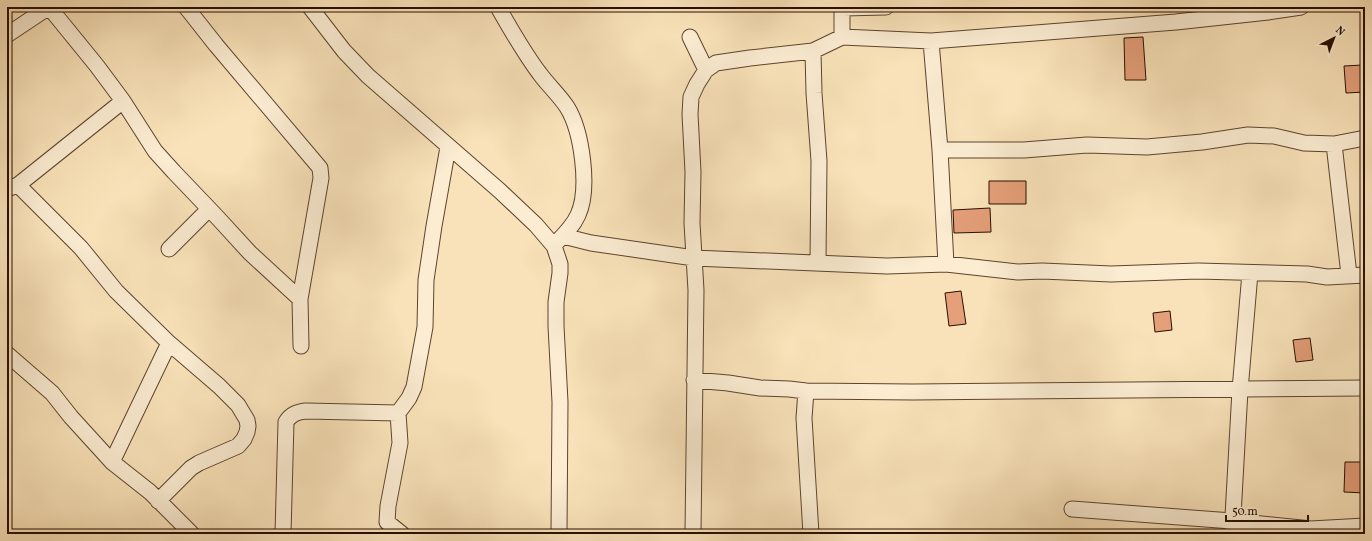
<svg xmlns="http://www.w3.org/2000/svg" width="1372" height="541" font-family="Vollkorn,serif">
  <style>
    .building { fill: #e59f79; stroke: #270f00 }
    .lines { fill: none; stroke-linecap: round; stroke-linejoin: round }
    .minor-casing { stroke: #5c442e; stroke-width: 17 }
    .minor { stroke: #fbecd2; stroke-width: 15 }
  </style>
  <rect width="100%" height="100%" fill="#f9e2b9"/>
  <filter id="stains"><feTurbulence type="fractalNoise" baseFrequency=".005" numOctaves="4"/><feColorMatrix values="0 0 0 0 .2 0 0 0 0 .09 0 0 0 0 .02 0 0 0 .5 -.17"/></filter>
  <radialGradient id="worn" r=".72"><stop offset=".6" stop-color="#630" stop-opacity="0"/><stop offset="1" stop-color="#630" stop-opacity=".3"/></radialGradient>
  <path class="building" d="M1143,37L1146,80H1125L1124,38Z
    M1363,65L1365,92L1346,93L1344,66Z
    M989,181H1026V204H989Z
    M990,208L991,232L954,233L953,210Z
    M961,291L966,324L949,326L945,293Z
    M1170,311L1172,330L1155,332L1153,313Z
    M1310,338L1313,360L1296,362L1293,340Z
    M1345,462H1365V493L1344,492Z"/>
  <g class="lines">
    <defs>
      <path id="minor" d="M49,7L97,66L123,101L155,151L174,172L217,217L250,253L300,299
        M186,7L216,45L320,168L321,178L300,299L301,346
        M310,7L344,51L368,76L500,191L536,225L554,246L560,264V273L556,302V326L560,402L559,534
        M498,7C511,30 524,53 540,74C548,85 559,95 567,107C582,131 590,189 578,215C573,226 565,234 557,242
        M843,8L886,7
        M7,35L49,7
        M690,37L706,70
        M842,37V7
        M931,41L940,150L946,264
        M813,51L814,93L819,161L818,263
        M1334,144L1349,275
        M940,150H1024L1087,145L1147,147L1202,142L1248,135L1274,136L1304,143L1334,144L1365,138
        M18,185L123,101
        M7,189L18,185L81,248L116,291L169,343L219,386L238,405L247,420L248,426L247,432L244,439L238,446L199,463L191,468L158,501
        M563,236L591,243L694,258L887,266L946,264L1018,272L1042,271L1111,274L1198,271L1307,274L1327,277L1365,275
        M169,249L209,209
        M7,354L52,393L71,417L112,462L150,492L192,534
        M694,380L728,383L760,388L789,389L806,391L804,418L811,534
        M806,391L913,392L1365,388
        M112,462L169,343
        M1072,509L1232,521L1311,529L1365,526
        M283,534L286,422C291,414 297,412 306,411L398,413
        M402,534L387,522L388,506L400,443L398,413L409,398L414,387L425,327L426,280L434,226L448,147
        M693,534L696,290L692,223L693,172L690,114L691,97L697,84L706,70L716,63L750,58L813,51L842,37L931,41L1176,22L1268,12L1301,7
        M1232,534L1240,390L1250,273"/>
    </defs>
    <use href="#minor" class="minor-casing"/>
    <use href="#minor" class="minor"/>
  </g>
  <rect width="1372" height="541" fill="none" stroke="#f9e2b9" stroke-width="24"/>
  <rect x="8" y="8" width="1356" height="525" fill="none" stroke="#270f00" stroke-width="2"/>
  <rect x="12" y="12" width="1348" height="517" fill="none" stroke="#270f00"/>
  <g transform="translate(1334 38) rotate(42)" stroke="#fbecd2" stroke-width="3" paint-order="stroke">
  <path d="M0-3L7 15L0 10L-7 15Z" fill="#270f00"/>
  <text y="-6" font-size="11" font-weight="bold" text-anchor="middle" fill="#270f00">N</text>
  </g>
  <path d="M1226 515v6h82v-6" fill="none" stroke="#270f00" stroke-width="2"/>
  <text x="1232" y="515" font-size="12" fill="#270f00" stroke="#fbecd2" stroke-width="3" paint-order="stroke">50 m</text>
  <rect width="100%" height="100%" filter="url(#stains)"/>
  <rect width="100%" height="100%" fill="url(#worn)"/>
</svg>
